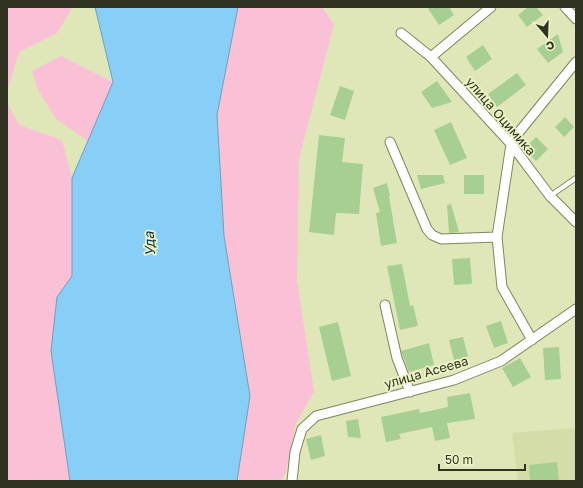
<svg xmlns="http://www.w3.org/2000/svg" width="583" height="488" font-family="'Golos Text',sans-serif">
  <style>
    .built { fill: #d4dca7 }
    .green { fill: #fac0d5 }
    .water { fill: #88cff8; stroke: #6ea0b8 }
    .building { fill: #a7cf92 }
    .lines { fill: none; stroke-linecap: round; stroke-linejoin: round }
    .lane-casing { stroke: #7f865b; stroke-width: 6 }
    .street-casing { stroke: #7f865b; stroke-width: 11 }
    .lane { stroke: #fff; stroke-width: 4.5 }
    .street { stroke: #fff; stroke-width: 9 }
    .labels { text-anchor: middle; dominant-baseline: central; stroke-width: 3.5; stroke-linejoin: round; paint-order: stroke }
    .street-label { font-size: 13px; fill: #303321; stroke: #ecf4c5 }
    .water-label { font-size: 14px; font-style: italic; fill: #113142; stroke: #ecf4c5 }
  </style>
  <rect width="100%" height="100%" fill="#dfe7b9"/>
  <path class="built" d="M576,428V481H518L512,433Z"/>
  <path class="green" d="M7,7H73L57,33L19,52L7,92Z
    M238,7H322L334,24L299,159L297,280L314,392L296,423L286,472L281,481H237L250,396L224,236L217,115Z
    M61,56L113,82L88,141L56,119L38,90L32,71Z
    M7,102L19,125L62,140L72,178V276L57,297L51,351L70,481H7Z"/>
  <path class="water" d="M95,7H238L217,115L224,236L250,396L237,481H70L51,351L57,297L72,276V178L113,82Z"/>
  <path class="building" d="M427,7H449L454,15L439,25Z
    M528,7H536L543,15L527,27L518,15Z
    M558,34L563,52L548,63L537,49Z
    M483,45L492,59L475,71L466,57Z
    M517,73L526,85L497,107L488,94Z
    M437,81L452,102L432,108L421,92Z
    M340,86L354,91L345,120L330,115Z
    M565,117L574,127L564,137L555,127Z
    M451,122L467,158L450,165L434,130Z
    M319,135L345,138L342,162L363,164L359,214L336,213L334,235L309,232Z
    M536,137L548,149L536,161L524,149Z
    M417,175H443L445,183L421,189Z
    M464,175H484V194H464Z
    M387,183L390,196H389L397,243L381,246L376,213L380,212L373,188Z
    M451,204L459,232L449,233L447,205Z
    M470,258L472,284L454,285L452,259Z
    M402,264L410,306L413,305L418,326L400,330L387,266Z
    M501,321L508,343L494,348L486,326Z
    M338,322L351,376L332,381L319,327Z
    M463,337L468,357L454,360L449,340Z
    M429,343L434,365L409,372L401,351Z
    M559,347L561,379L545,380L543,348Z
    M520,358L531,377L513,387L502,368Z
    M470,393L475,419L447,423L450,438L435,441L432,427L399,434L401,439L386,442L381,417L419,409L420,413L448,407L447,397Z
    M358,419L361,438L348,437L346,421Z
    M321,435L325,456L311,460L306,439Z
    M557,462L559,481H530L529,465Z"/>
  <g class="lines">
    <defs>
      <path id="lane" d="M550,196L576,178"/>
      <path id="street" d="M565,7L576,19
        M401,33L431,57L511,144L550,196L576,222
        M431,57L491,7
        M390,142L427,229L432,235L441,239L497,237
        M385,305L397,358L410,392
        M532,340L502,287L497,237L511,144L519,132L576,62
        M292,481L295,452L302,429L316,416L454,380L501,361L576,309"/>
    </defs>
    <use href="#lane" class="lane-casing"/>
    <use href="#street" class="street-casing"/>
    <use href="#lane" class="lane"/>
    <use href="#street" class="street"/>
  </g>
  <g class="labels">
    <g class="street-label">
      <text transform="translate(501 116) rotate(49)">улица Оцимика</text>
      <text transform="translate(426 372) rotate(-16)">улица Асеева</text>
    </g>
    <g class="water-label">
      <text transform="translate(149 244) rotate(-94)">Уда</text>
    </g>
  </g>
  <rect width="583" height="488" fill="none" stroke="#303321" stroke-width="16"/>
  <g transform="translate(547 36) rotate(161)" stroke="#ecf4c5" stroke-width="3" paint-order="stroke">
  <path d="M0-3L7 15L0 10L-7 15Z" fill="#303321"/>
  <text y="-6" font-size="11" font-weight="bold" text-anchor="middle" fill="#303321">С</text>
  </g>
  <path d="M439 464v6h86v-6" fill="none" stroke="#303321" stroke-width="2"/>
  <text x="445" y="464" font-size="12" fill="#303321" stroke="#ecf4c5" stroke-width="3" paint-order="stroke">50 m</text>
</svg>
